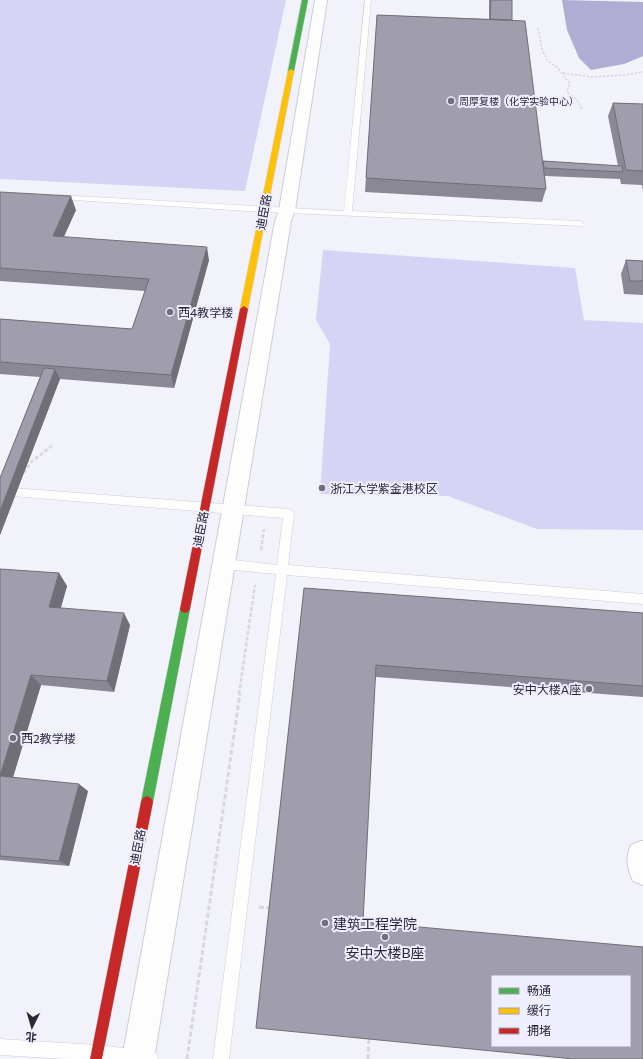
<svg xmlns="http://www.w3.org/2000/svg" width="643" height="1059" font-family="Commissioner,'Noto Sans SC',sans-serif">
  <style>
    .green { fill: #d6d3f5 }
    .water { fill: #b0acd4 }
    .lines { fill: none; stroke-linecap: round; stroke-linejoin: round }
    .lane-casing { stroke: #cdcdd6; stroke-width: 1 }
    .street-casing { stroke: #cdcdd6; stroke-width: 2 }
    .fast-casing { stroke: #cdcdd6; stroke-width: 1 }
    .slow-casing { stroke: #cdcdd6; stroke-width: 1 }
    .jam-casing { stroke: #cdcdd6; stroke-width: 1 }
    .path-far2 { stroke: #d8d8da; stroke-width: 1.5; stroke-dasharray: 2.5 1.5; stroke-linecap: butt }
    .path-far1 { stroke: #d8d8da; stroke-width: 2.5; stroke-dasharray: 4 2; stroke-linecap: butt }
    .path { stroke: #d8d8da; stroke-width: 3; stroke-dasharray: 5 2.5; stroke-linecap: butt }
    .lane { fill: #fdfdfe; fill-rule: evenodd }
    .street { fill: #fdfdfe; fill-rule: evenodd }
    .fast { fill: #4caf50; fill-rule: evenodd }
    .slow { fill: #ffc107; fill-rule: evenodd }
    .jam { fill: #c62828; fill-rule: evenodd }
    .wall { fill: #8a8894 }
    .shaded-wall { fill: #706f78 }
    .building { fill: #a09eac; stroke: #706f78; fill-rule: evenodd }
    .poi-dot { fill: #706f7a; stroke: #efeeff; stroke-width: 1.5 }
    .labels { text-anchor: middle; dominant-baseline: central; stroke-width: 4; stroke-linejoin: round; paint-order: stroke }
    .far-poi-label { font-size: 10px; fill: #2a2934; stroke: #efeeff; text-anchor: start }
    .street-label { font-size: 12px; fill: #2a2934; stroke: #efeeff }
    .poi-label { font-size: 12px; fill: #2a2934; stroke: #efeeff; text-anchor: start }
    .near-poi-label { font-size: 14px; fill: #2a2934; stroke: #efeeff; text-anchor: start }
  </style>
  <rect width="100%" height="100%" fill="#f2f2fb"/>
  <path class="green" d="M0,0H286L245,191L0,179Z
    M323,250L575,268L584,320L643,323V530L537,529L448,496L320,494L330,344L316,320Z"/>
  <path class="water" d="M562,0L643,2V56L624,64L591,70L579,58L567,30Z"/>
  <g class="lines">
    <defs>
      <path id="lane" d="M365,0H371L352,211L580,221L584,224L583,226L264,212L57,199L53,197L57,195L344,211Z
        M0,487L289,509L293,511L294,514L288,565L643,594V604L287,575L229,1059H213L276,574L224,569L220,567L218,564L220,561L224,559L277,565L283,518L0,495Z
        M0,1039L97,1045L150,1051L156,1053L158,1059H66L0,1055Z"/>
      <path id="street" d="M315,0H327L295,210L291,221L154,1059H122L275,221L279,210Z
        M641,841H643V885L633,881C627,868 625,859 631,845Z"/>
      <path id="fast" d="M302,0H308L294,71L291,73L288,71Z
        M185,605L188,606L190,609L153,802L151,806L147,808L143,806L141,802L180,609L182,606Z"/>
      <path id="slow" d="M291,69L294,71L248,309L244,312L240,309L288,71Z"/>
      <path id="jam" d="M244,306L248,309L190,609L188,612L185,613L182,612L180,609L240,309Z
        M147,796L151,798L153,802L102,1059H90L141,802L143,798Z"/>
    </defs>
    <use href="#lane" class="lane-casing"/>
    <use href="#street" class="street-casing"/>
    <use href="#fast" class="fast-casing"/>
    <use href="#slow" class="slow-casing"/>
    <use href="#jam" class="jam-casing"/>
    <path class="path-far2" d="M538,28L542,49L547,60L558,68L570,84L567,92L577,100L582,109
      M563,73L592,77L625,75L643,72"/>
    <path class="path-far1" d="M24,473L31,462L52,446
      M261,550L264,529
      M239,694L255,585"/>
    <path class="path" d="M259,907L271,908
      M187,1059L240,693
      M368,1059L369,1037"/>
    <use href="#lane" class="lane"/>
    <use href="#street" class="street"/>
    <use href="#fast" class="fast"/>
    <use href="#slow" class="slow"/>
    <use href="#jam" class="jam"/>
  </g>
  <path class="wall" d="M489,0H512V20L543,161L618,166L608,116L613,103L643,104V191L642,185L621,184L620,179L545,176L546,189L542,202L365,192L377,15L489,19Z
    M0,192L76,210L63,237L209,260L174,388L60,379L0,535V478L40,377L0,374V319L132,329L145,291L0,281Z
    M626,260L643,261V295L624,294L621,274Z
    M0,569L59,573L67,586L61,608L130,625L114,692L41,685L13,777L88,791L69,866L0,860Z
    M304,588L643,613V697L376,677L256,1028Z"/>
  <path class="shaded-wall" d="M71,196L76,210L58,250L53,236Z
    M207,247L209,260L174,388L171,375Z
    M55,369L60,379L0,535V511Z
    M59,573L67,586L57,619L49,607Z
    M124,613L130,625L114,692L107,681Z
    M31,675L41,685L11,784L0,776Z
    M79,784L88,791L69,866L59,861Z"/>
  <path class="building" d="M491,0H512V20L490,19Z
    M377,15L525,21L546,189L366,178Z
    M613,103L643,104V171L626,170Z
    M543,161L622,166L623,172L544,168Z
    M0,192L71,196L53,236L207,247L171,375L0,362V319L132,329L149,279L0,268Z
    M626,260L643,261V281H630Z
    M44,368L55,369L0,511V478Z
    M0,569L59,573L49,607L124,613L107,681L31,675L0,776Z
    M304,588L643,613V686L376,665L363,922L643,947V1059H574L256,1028ZM492,976H630V1046H492Z
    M0,776L79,784L59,861L0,856Z"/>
  <g class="poi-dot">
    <circle cx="451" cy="101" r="4"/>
    <circle cx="170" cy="312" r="4"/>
    <circle cx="322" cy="488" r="4"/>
    <circle cx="589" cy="689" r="4"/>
    <circle cx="13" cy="738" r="4"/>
    <circle cx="325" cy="923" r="4"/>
    <circle cx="385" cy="937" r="4"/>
  </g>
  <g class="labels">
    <g class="far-poi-label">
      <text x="459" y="101">周厚复楼（化学实验中心）</text>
    </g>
    <g class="street-label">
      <text transform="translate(263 212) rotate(-79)">迪臣路</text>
      <text transform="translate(200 529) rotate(-79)">迪臣路</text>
      <text transform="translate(137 847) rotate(-79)">迪臣路</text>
    </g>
    <g class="poi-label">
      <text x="178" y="312">西4教学楼</text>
      <text x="330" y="488">浙江大学紫金港校区</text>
      <text x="581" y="689" text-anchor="end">安中大楼A座</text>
      <text x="21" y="738">西2教学楼</text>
    </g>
    <g class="near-poi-label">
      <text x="333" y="923">建筑工程学院</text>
      <text x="385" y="952" text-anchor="middle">安中大楼B座</text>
    </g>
  </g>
  <rect x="491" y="975" width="140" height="72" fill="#efeeff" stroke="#a09fae"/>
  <rect x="499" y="988" width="20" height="6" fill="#4caf50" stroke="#a09fae"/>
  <text x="527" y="995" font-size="12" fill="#2a2934">畅通</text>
  <rect x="499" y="1008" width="20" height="6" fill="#ffc107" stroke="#a09fae"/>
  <text x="527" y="1015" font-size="12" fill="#2a2934">缓行</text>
  <rect x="499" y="1028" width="20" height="6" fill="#c62828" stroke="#a09fae"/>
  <text x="527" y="1035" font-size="12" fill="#2a2934">拥堵</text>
  <g transform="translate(32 1027) rotate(185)" stroke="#efeeff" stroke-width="3" paint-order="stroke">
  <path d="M0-3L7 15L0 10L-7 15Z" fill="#2a2934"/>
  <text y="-6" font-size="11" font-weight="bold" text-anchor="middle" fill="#2a2934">北</text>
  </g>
</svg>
